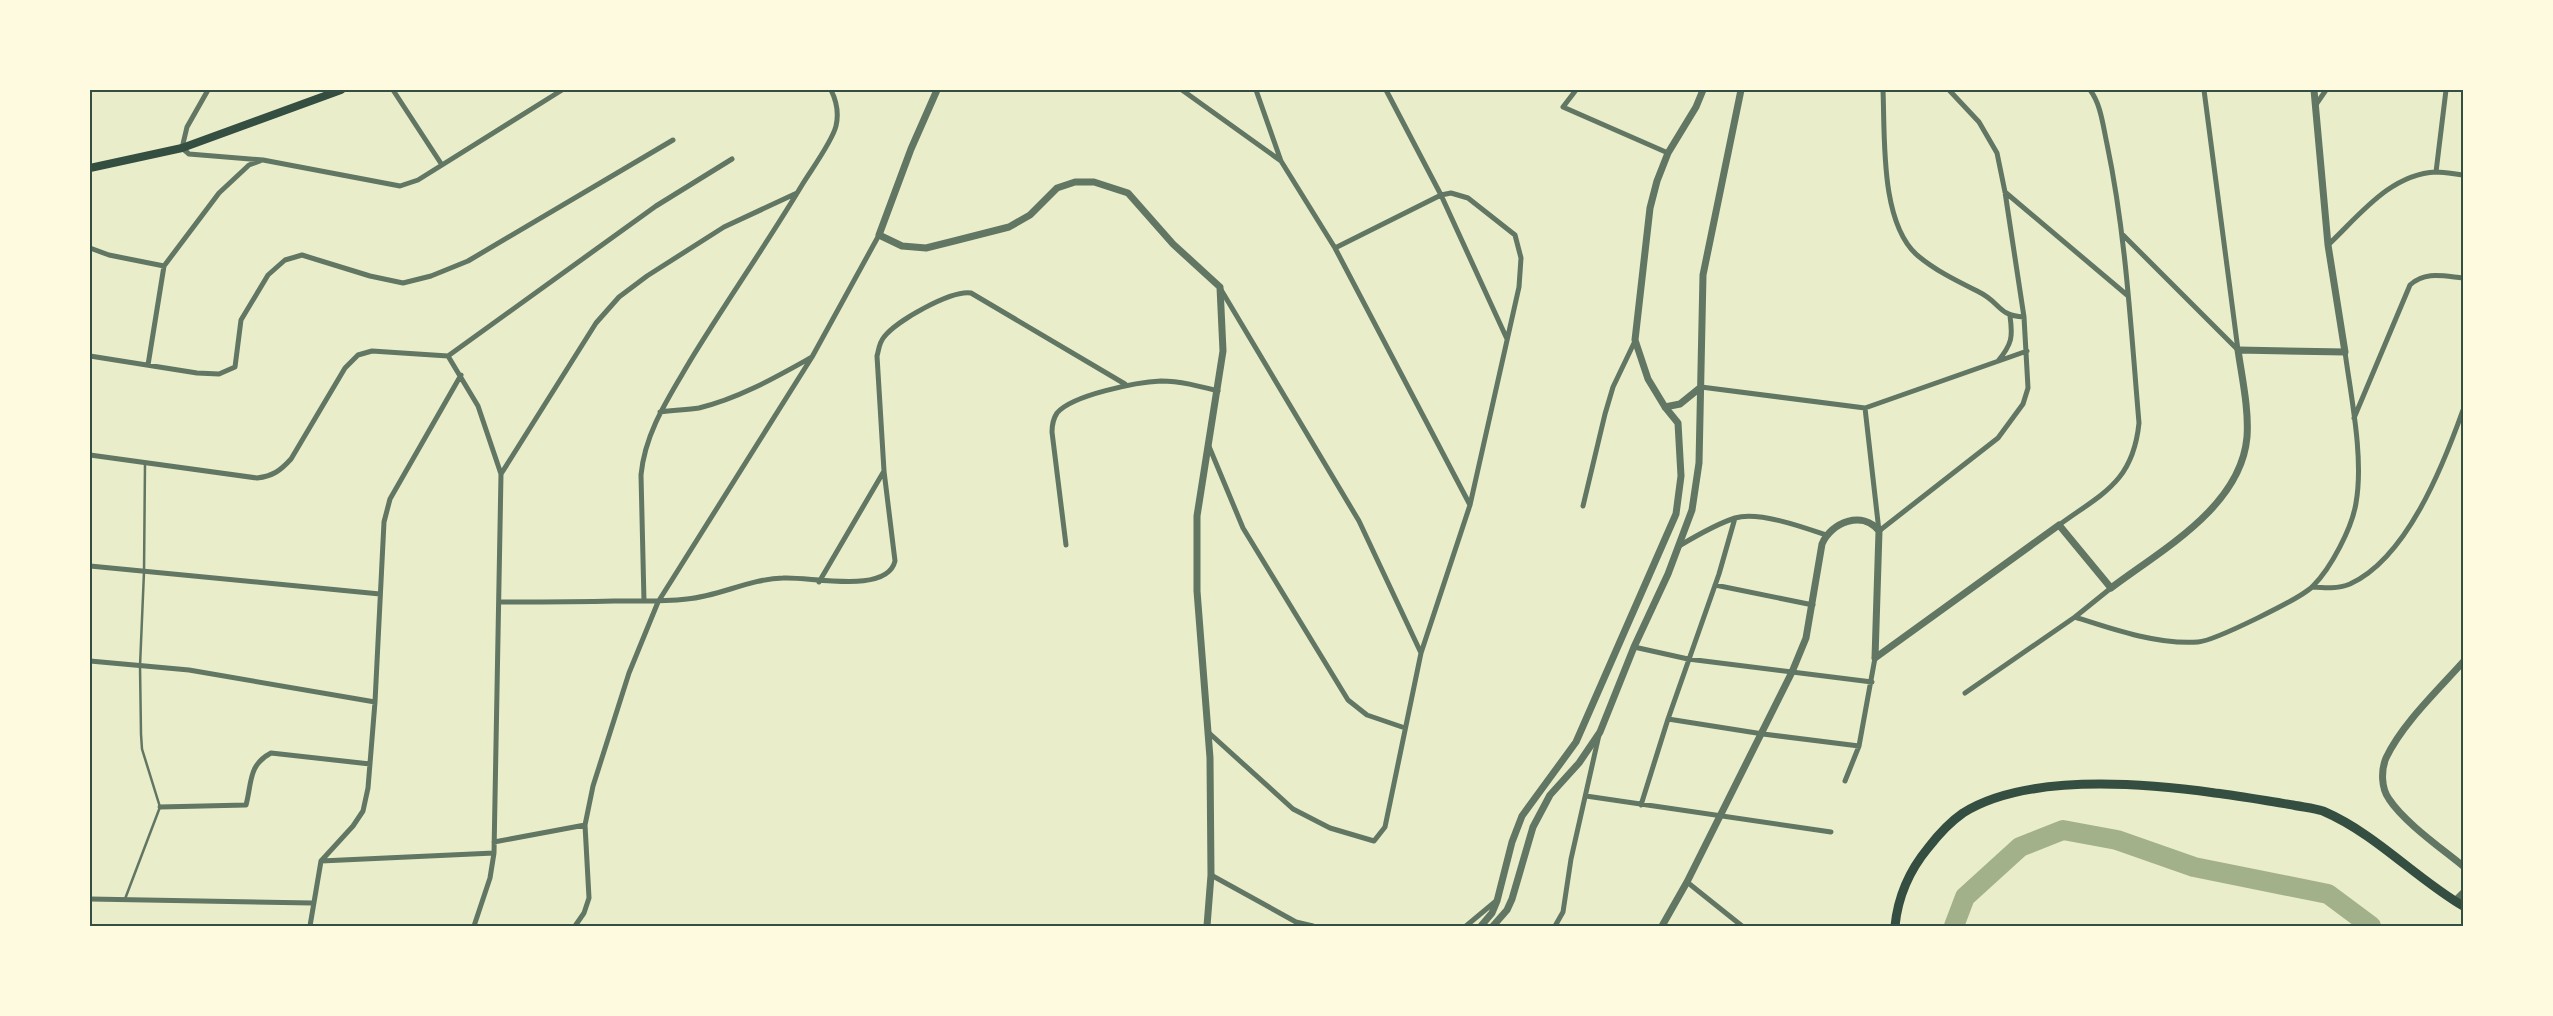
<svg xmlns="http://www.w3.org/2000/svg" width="2553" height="1016" font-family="'Roboto Condensed',sans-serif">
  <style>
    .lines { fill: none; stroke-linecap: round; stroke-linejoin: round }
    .river { stroke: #a3b18a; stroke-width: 20 }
    .service { stroke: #617663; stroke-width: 2.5 }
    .minor { stroke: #617663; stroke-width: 5 }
    .tertiary { stroke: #617663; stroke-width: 7 }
    .secondary { stroke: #344e41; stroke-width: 8 }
    .primary { stroke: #344e41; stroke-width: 9 }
    .neatline { fill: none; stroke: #344e41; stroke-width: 2 }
  </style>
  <rect width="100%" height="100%" fill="#e9edc9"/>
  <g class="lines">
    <path class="river" d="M1954,926L1965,897L2020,847L2063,830L2117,840L2194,867L2328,894L2371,926"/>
    <path class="service" d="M125,899L160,807L142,749L141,734L140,666L144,572L145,464"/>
    <path class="minor" d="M208,90L187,127L182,148L189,154L263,160L400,186L418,180L562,90
      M393,90L442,165
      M1182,90L1281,161L1335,248L1470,505
      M1256,90L1281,161
      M1386,90L1441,195L1507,339
      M1576,90L1563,107L1668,153
      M1883,90C1885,137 1880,222 1917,255C1936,271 1957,281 1979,292C2000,302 1998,316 2024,317
      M2204,90L2238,350
      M2315,106L2326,90
      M2436,172L2446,90
      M2005,192L2127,295
      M2123,235L2238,350
      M2328,245C2359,216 2390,174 2436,172C2445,172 2454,174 2463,175
      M90,248L109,255L164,266
      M1220,288L1359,521L1421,653
      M90,356L197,373L219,374L235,367L241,320L268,275L285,260L302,255L370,276L403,283L431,276L468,261L673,140
      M448,356L478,406L501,474L494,853L490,878L474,926
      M448,356L656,206L732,159
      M1998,361C2012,344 2013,337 2010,316
      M148,365L164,266L219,193L249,165L260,161
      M1701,387L1865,408L2027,351
      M1865,408L1879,531
      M660,412C673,410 686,410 699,408C740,398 776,377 812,357
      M2354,418L2410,285C2425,271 2443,276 2463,278
      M1208,444L1243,528L1348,700L1367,715L1405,728
      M90,455L257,478C273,476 280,471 291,459L345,368L358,355L372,351L448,356
      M501,474L596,323L619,297L647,276L724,227L797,193
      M1583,506L1605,414L1613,387L1635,341
      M2059,525C2103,493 2133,482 2139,423C2131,330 2126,235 2107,144C2103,126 2101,104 2090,90
      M1879,531L1998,438L2023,404L2028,388L2024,317L2005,192L1997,153L1979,122L1949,90
      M1066,545L1052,432C1052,425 1053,419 1057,413C1072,395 1137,382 1161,381C1180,381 1199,386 1218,391
      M1679,546C1696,536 1716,524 1735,518C1758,511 1803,527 1826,535
      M90,566L380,594
      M819,582L884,471
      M1715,585L1813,605
      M2312,587C2325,588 2338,589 2350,584C2407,558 2443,466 2463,410
      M644,601L641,475C645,432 669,397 690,361C726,302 766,245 802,185C811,170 832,142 836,126C839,113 837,102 831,90
      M500,602C538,602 576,602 614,601C639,601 662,602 687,599C720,596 749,579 783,578C809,576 887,595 895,561L884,471L877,356C879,349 879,343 884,337C896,321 951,290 971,293L1125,384
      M2075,617C2112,629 2158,645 2198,642C2214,641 2302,598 2313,586C2331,568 2352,528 2356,503C2364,458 2351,397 2345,352
      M1634,647L1688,659L1872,682
      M90,661L189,670L375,702
      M1965,693L2075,617L2111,588
      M1668,719L1763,734L1859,746
      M1208,732L1293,809L1330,828L1374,841L1385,827L1421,653L1470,505L1519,287L1521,258L1515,235L1468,198L1451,193L1441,195L1335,248
      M1845,781L1859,746L1875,658
      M1586,796L1831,832
      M1641,805L1668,719L1719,574L1735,518
      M160,807L246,805C252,783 248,765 271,753L370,764
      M494,842L585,825
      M321,861L494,853
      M1211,875L1296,922L1313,926
      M1687,882L1742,926
      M90,899L312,903
      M310,926L321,861L353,826L363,811L368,788L375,702L384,522L390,499L461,375
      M575,926L584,913L589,898L585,825L593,786L629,673L658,602L812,357L879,235
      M1466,926L1496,901
      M1555,926L1563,912L1571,859L1599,735"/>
    <path class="tertiary" d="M937,90L911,149L879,235L902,246L926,248L954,241L1009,227L1030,215L1057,188L1075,182H1094L1128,193L1173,244L1220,287L1223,351L1197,516V591L1210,758L1211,875L1207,926
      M1665,407L1680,404L1701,387
      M1875,658L2059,525L2111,588C2161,550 2241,507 2247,437C2249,409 2242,378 2238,350L2345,352L2328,245L2314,90
      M2463,662C2438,690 2402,724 2386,758C2381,770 2381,788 2389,799C2404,822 2441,848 2463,866
      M2455,901L2463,893
      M1481,926L1492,913L1497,901L1512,842L1522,816L1576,742L1676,514L1681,476L1678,423L1665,407L1648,379L1635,340L1650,208L1657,181L1668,153L1696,107L1703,90
      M1493,926L1507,910L1512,899L1533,827L1550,795L1579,763L1600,732L1634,647L1668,574L1692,510L1699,463L1703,275L1741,90
      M1662,926L1687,882L1792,672L1806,638L1822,544C1831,522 1863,510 1879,531L1875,658"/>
    <path class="secondary" d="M90,168L182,148L341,90"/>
    <path class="primary" d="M1895,926C1898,896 1909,871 1928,848C1938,835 1950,822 1963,813C2027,773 2143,783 2215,793C2241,796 2267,801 2293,805C2302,807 2314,808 2323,811C2376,834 2414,877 2463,906"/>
  </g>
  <rect width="2553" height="1016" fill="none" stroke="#fefae0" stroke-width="182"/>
  <rect x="91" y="91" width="2371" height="834" class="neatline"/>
</svg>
